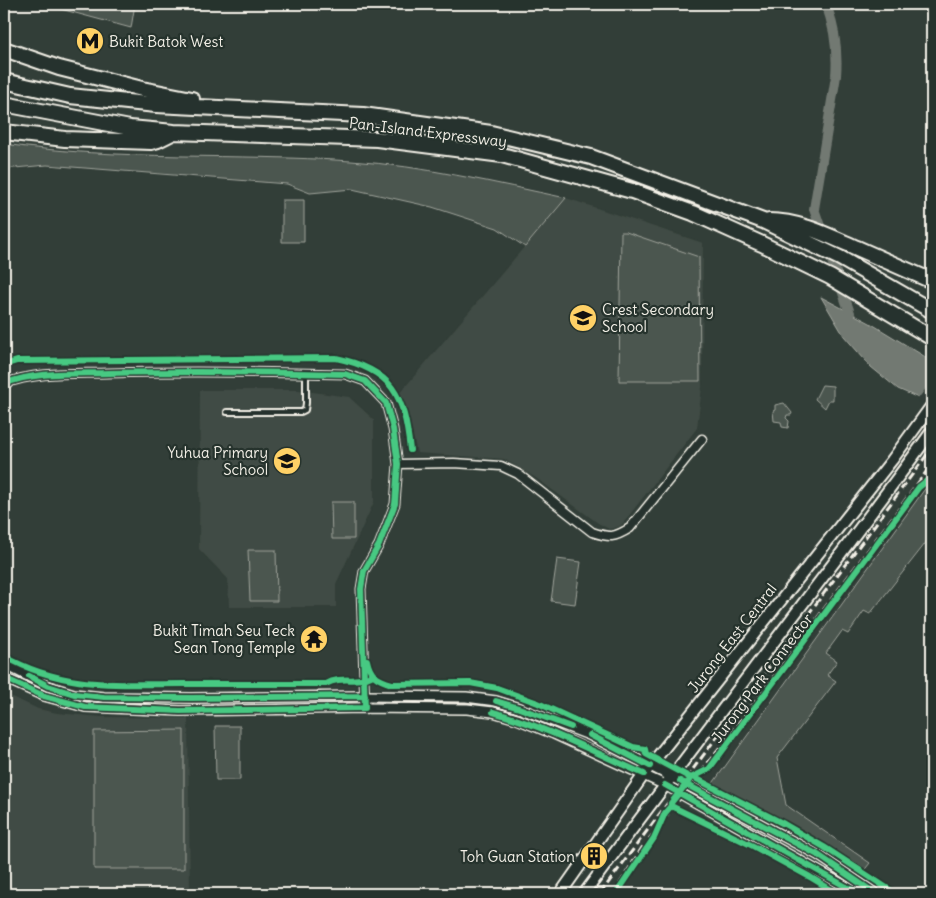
<svg xmlns="http://www.w3.org/2000/svg" width="936" height="898" font-family="Delius,sans-serif">
  <style>
    .built { fill: #404b44 }
    .green { fill: #4c564f; stroke: #a0a49c }
    .water { fill: #727972; stroke: #a6a9a1 }
    .pier { fill: #323e38 }
    .lines { fill: none; stroke-linecap: round; stroke-linejoin: round }
    .canal { stroke: #727972; stroke-width: 10 }
    .service-casing { stroke: #f4f1e8; stroke-width: 8 }
    .minor-casing { stroke: #f4f1e8; stroke-width: 11 }
    .tertiary-casing { stroke: #f4f1e8; stroke-width: 12 }
    .secondary-casing { stroke: #f4f1e8; stroke-width: 14 }
    .motorway-casing { stroke: #f4f1e8; stroke-width: 18 }
    .service { stroke: #26332d; stroke-width: 4 }
    .minor { stroke: #26332d; stroke-width: 8 }
    .tertiary { stroke: #26332d; stroke-width: 9 }
    .secondary { stroke: #26332d; stroke-width: 10 }
    .motorway { stroke: #26332d; stroke-width: 14 }
    .rail { stroke: #f4f1e8; stroke-width: 3; stroke-dasharray: 8 4; stroke-linecap: butt }
    .cycleway-casing { stroke: #26332d; stroke-width: 9 }
    .cycleway { stroke: #46c982; stroke-width: 6 }
    .labels { text-anchor: middle; dominant-baseline: central; stroke-width: 4.5; stroke-linejoin: round; paint-order: stroke }
    .poi-label { font-size: 15px; fill: #f4f1e8; stroke: #26332d; text-anchor: end }
    .street-label { font-size: 15px; fill: #f4f1e8; stroke: #26332d }
  </style>
  <rect width="100%" height="100%" fill="#323e38"/>
  <filter id="ink" filterUnits="userSpaceOnUse"><feTurbulence type="fractalNoise" baseFrequency=".02" numOctaves="2"/><feDisplacementMap in="SourceGraphic" scale="10" xChannelSelector="R" yChannelSelector="G"/><feConvolveMatrix kernelMatrix="1 2 1 2 8 2 1 2 1" color-interpolation-filters="sRGB"/></filter>
  <g filter="url(#ink)">
    <path class="built" d="M566,198L703,243L702,387L697,428L624,522L620,526L614,528L609,529L598,523L536,478L504,459L417,453L410,421L399,394Z
      M200,390H298L349,397L374,420V502L336,584V607H229L228,579L199,549Z
      M4,693L38,709L57,713L101,717L188,718L190,894H4Z"/>
    <path class="green" d="M42,4H135L131,28Z
      M4,144C119,161 235,153 351,161C424,166 495,183 566,198L525,247L497,228L432,207L352,189L310,193L287,184L47,165L4,169Z
      M282,200H304V242H282Z
      M621,232H626L699,257L700,381H619Z
      M822,385L833,386V400H829L825,408L815,399Z
      M784,403L792,413L791,415H787L786,418L789,421L788,428L782,427L781,422L774,421L773,411L775,410V405Z
      M932,479V535L870,614L864,611L848,634L842,631L826,653L837,661L827,675L836,681L777,758L786,805L870,863L862,873L711,786Z
      M331,502H354V539H332Z
      M248,550H276L277,601H250Z
      M557,559L581,562L575,604L551,601Z
      M215,726H240V780H216Z
      M184,730V869H94V731Z"/>
    <path class="water" d="M821,297L870,323L932,361V404L898,389L871,367L844,336Z"/>
    <path class="pier" d="M932,381V406L917,400Z"/>
    <g class="lines">
      <path class="canal" d="M826,4C835,28 838,50 836,76L814,209L850,313"/>
      <defs>
        <path id="service" d="M227,412H301L305,410L306,403V374"/>
        <path id="minor" d="M4,384C36,371 74,374 109,373C188,371 266,372 345,374L365,381L386,403L393,429L398,464L395,504L379,545L364,571L361,589L365,708
          M398,464L454,463L501,466L518,474L592,532C610,538 614,538 630,528L702,439"/>
        <path id="tertiary" d="M4,664L48,686L74,694L104,697L191,698L365,696L466,697L496,701L519,708L589,735L686,784L818,855L876,894
          M4,678L44,696L85,707L180,711L365,708L467,709L493,712L517,719L554,734L665,785L859,894"/>
        <path id="secondary" d="M560,894L650,766L892,460L932,405
          M584,894C698,739 818,587 932,431"/>
        <path id="motorway" d="M4,49L59,68L142,89L192,99
          M4,81L70,96L156,105L363,115L491,133L591,157L763,221L840,258L932,311
          M4,104L130,128L174,132L377,139L502,155L632,191L693,213L762,244L830,277L932,338
          M4,132L65,139L151,142L158,140L174,132
          M769,221C800,221 829,236 857,248C882,259 907,270 932,281"/>
      </defs>
      <use href="#service" class="service-casing"/>
      <use href="#minor" class="minor-casing"/>
      <use href="#tertiary" class="tertiary-casing"/>
      <use href="#secondary" class="secondary-casing"/>
      <use href="#motorway" class="motorway-casing"/>
      <use href="#service" class="service"/>
      <use href="#minor" class="minor"/>
      <use href="#tertiary" class="tertiary"/>
      <use href="#secondary" class="secondary"/>
      <use href="#motorway" class="motorway"/>
      <path class="rail" d="M649,839L756,700L932,464
        M591,894L601,880
        M600,894L932,448
        M613,894L643,846"/>
      <defs>
        <path id="cycleway" d="M4,365L17,361L336,358C393,370 404,395 410,450
          M4,384C36,371 74,374 109,373C188,371 266,372 345,374L365,381L386,403L393,429L398,464L395,504L379,545L364,571L361,589L365,708L180,711L85,707L44,696L4,678
          M4,656C63,690 120,684 185,684C232,684 279,684 326,684C342,675 356,684 371,676
          M367,660C370,676 378,680 392,684L470,683L497,688L538,703L633,747L645,749L646,754L691,778
          M29,676L48,686L74,694L104,697L191,698L365,696
          M496,701L519,708L571,727
          M493,712C546,727 594,752 644,774
          M590,735L650,766
          M695,778L784,824L824,847L896,894
          M680,781L818,855L876,894
          M665,785L859,894
          M671,806L753,846L810,877L838,894
          M616,894L654,838L665,813L671,806V803L691,778L709,769L919,487L932,477"/>
      </defs>
      <use href="#cycleway" class="cycleway-casing"/>
      <use href="#cycleway" class="cycleway"/>
    </g>
  </g>
  <defs>
    <symbol id="metro-disc" viewBox="-11 -11 22 22"><circle r="9.5" fill="#ffd166" stroke="#26332d"/><path d="M-5.5 5V-5H-3L0 0L3-5H5.5V5H3V-.5L0 4L-3-.5V5Z" fill="#111"/></symbol>
    <symbol id="school-disc" viewBox="-11 -11 22 22"><circle r="9.5" fill="#ffd166" stroke="#26332d"/><path d="M0-5L7-2L0 1L-7-2ZM-4 1L0 2.5L4 1V4Q0 6-4 4Z" fill="#111"/></symbol>
    <symbol id="temple-disc" viewBox="-11 -11 22 22"><circle r="9.5" fill="#ffd166" stroke="#26332d"/><path d="M0-6L5-2H3V0L6.5 2.5H4V6H1.5V3h-3V6H-4V2.5H-6.5L-3 0V-2H-5Z" fill="#111"/></symbol>
    <symbol id="building-disc" viewBox="-11 -11 22 22"><circle r="9.5" fill="#ffd166" stroke="#26332d"/><path d="M-4-6H4V6H1V3H-1V6H-4ZM-2.5-4.3h1.7v1.8h-1.7ZM.8-4.3h1.7v1.8H.8ZM-2.5-1h1.7V.8h-1.7ZM.8-1h1.7V.8H.8Z" fill="#111"/></symbol>
  </defs>
  <g fill-rule="evenodd">
    <use href="#metro-disc" x="74" y="25" width="32" height="32"/>
    <use href="#school-disc" x="567" y="302" width="32" height="32"/>
    <use href="#school-disc" x="271" y="445" width="32" height="32"/>
    <use href="#temple-disc" x="298" y="623" width="32" height="32"/>
    <use href="#building-disc" x="578" y="840" width="32" height="32"/>
  </g>
  <g class="labels">
    <g class="poi-label">
      <text x="109" y="41" text-anchor="start">Bukit Batok West</text>
      <text x="602" y="309" text-anchor="start">Crest Secondary<tspan x="602" dy="17">School</tspan></text>
      <text x="268" y="452">Yuhua Primary<tspan x="268" dy="17">School</tspan></text>
      <text x="295" y="630">Bukit Timah Seu Teck<tspan x="295" dy="17">Sean Tong Temple</tspan></text>
      <text x="575" y="856">Toh Guan Station</text>
    </g>
    <g class="street-label">
      <text transform="translate(428 132) rotate(7)">Pan-Island Expressway</text>
      <text transform="translate(732 638) rotate(-52)">Jurong East Central</text>
      <text transform="translate(762 678) rotate(-53)">Jurong Park Connector</text>
    </g>
  </g>
  <rect width="936" height="898" fill="none" stroke="#26332d" stroke-width="20"/>
  <rect x="10" y="10" width="916" height="878" fill="none" stroke="#f4f1e8" stroke-width="2" filter="url(#ink)"/>
</svg>
